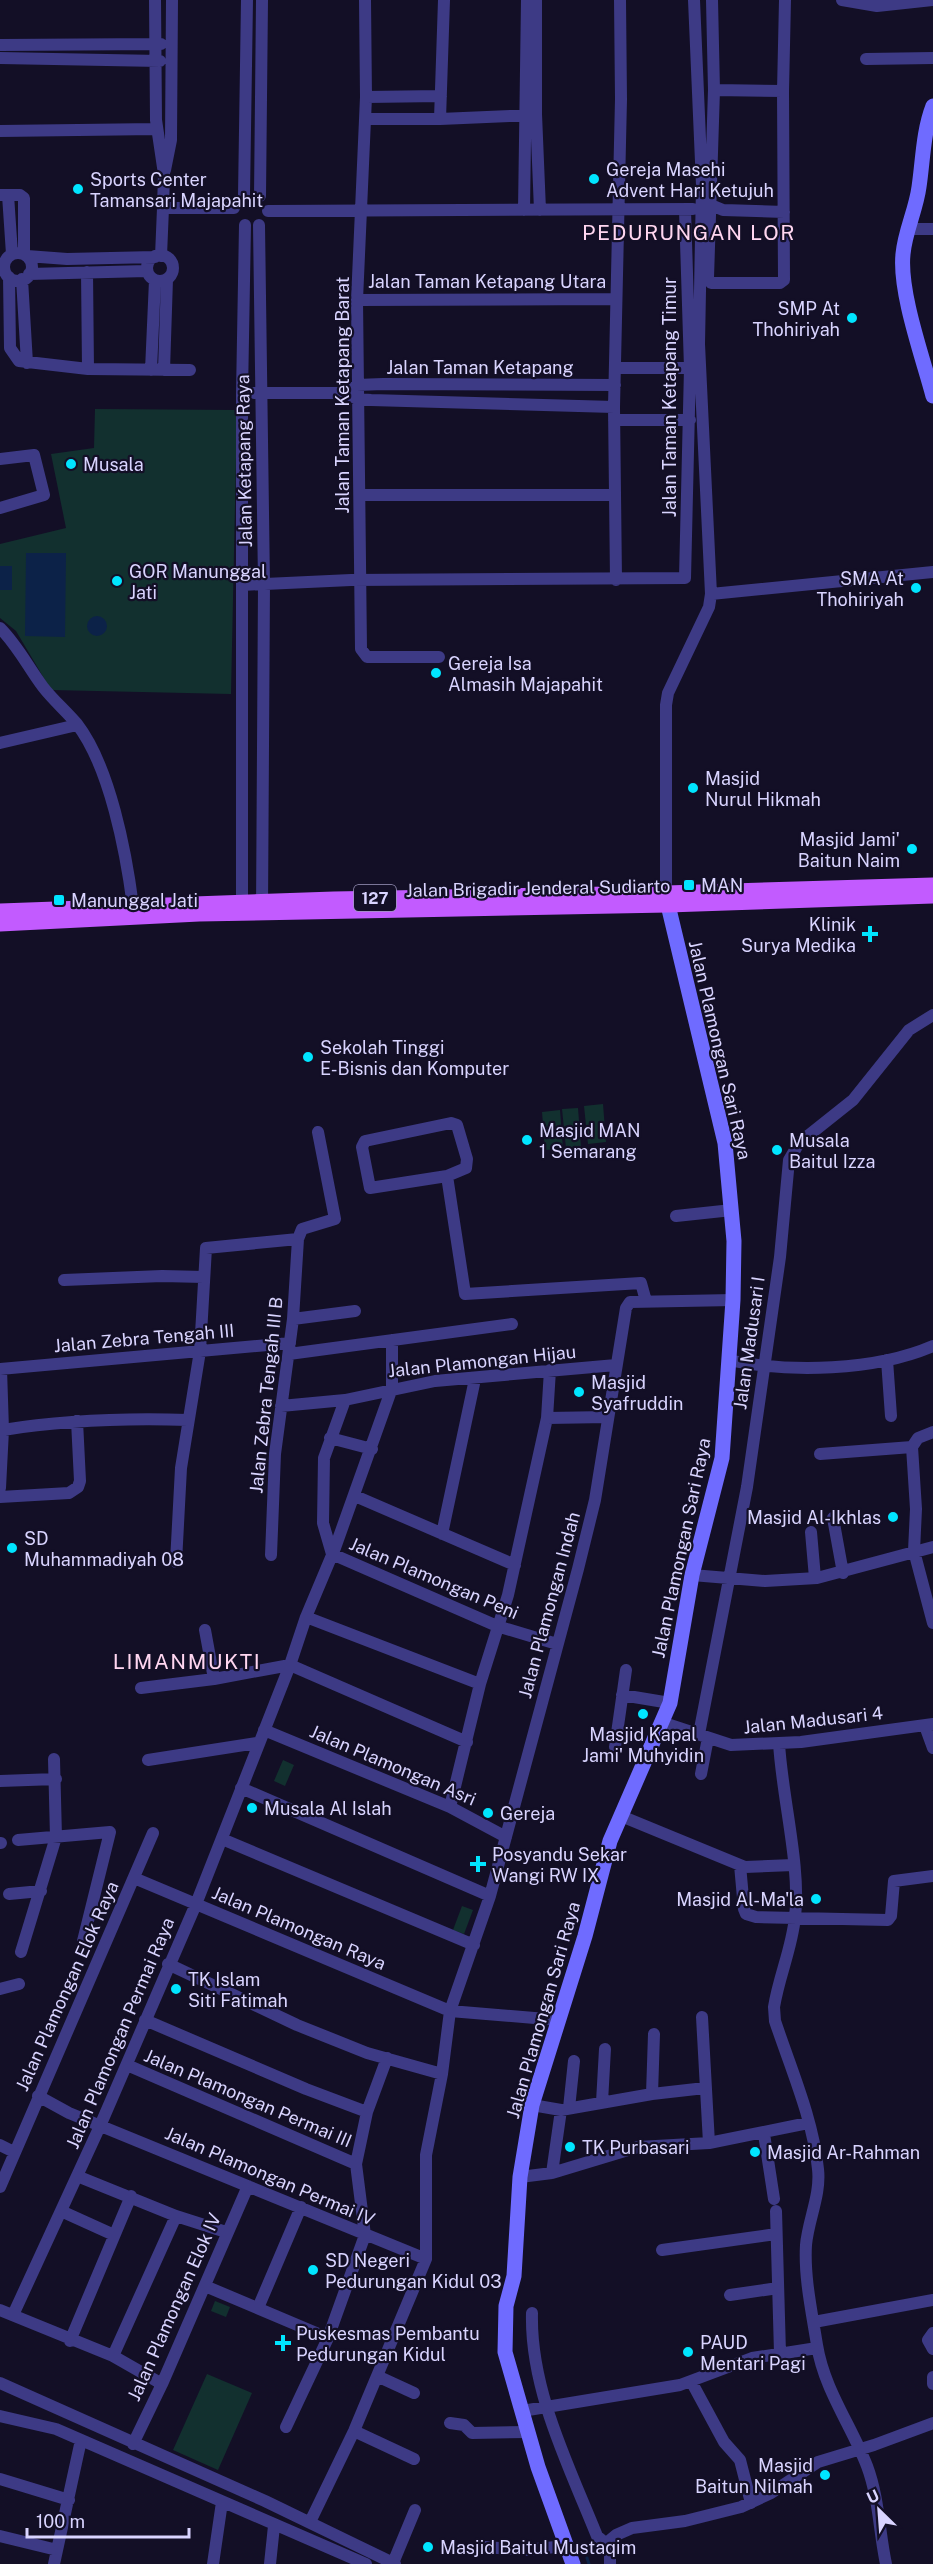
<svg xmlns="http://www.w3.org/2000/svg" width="933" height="2564" font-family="'Public Sans',sans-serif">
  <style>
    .green { fill: #12302f }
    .water { fill: #0c2248 }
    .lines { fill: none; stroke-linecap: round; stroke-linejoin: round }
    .stream { stroke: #0c2248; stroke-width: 3 }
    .street { stroke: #3d3a85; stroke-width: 12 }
    .secondary { stroke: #6f6bff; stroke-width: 15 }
    .primary { stroke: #c25bff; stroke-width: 15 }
    .poi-dot { fill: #00e5ff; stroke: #130f26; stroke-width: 2 }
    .labels { text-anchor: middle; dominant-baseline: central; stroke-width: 4.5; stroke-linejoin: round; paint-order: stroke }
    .shield { fill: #130f26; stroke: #9e99be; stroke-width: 1.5 }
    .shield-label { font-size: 16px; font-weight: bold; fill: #d9d4ff }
    .poi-label { font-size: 18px; fill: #d9d4ff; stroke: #130f26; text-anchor: start }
    .street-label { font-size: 18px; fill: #d9d4ff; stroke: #130f26 }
    .quarter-label { font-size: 21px; letter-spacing: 1.5px; fill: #ffd6f0; stroke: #130f26 }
  </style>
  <rect width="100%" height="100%" fill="#130f26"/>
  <path class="green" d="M95,409L237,410L231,694L51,690L16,631L0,618V544L66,528L51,454L94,448Z
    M603,1104L606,1142L588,1144L584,1106Z
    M578,1108L581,1147L566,1148L562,1109Z
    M560,1110L563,1149L545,1150L542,1112Z
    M283,1760L294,1765L285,1786L274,1781Z
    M462,1906L473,1910L464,1934L453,1930Z
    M215,2301L230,2307L226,2317L211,2311Z
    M207,2374L252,2393L218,2470L173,2450Z"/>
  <path class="water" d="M26,553H66L65,637L25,636Z
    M0,566H12V590H0Z
    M87 626a10 10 0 1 1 20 0a10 10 0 1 1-20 0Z"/>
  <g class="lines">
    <path class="stream" d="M587,2558L589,2564"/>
    <path class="street" d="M155,0L156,120L164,174L163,208
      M365,0L366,97L357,300L361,649L367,657H439
      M536,0V114L540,210
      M712,0L714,90L708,278L711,283H780L784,280L783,91L785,0
      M842,0L877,6L933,0
      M0,45L161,44
      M0,58L160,61
      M866,59L933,58
      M714,90L783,91
      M366,97L441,96
      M365,119H440L532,115
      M440,119L444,0
      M0,131L156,129
      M165,170L171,140L172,0
      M0,195H20L24,198V254
      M8,195L12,254
      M244,195L247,0
      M260,196L262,0
      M706,203L723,210L784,212
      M524,210L527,0
      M268,211L693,209
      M259,225L264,584L262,910
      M908,229H933
      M4 267a14 14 0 1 1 28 0a14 14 0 1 1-28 0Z
      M147 268a13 13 0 1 1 26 0a13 13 0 1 1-26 0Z
      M27,256L67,259L155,257
      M161,256L163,208H234
      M87,272L88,369
      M29,274L147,271
      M9,277L10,348L19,361L88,369L190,370
      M22,279L27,363
      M357,300L616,299
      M615,368H690
      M151,370L155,280
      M164,370L167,279
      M353,388L357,385L383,384L615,385
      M254,393H347L357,399L371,400L614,407
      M614,420H690
      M0,459L34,455L44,495L0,508
      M360,495H615
      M616,580L614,407L621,99L620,0
      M242,585L351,580L685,578L690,368L685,210
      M711,594L933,572
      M0,628C18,646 28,667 43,687C53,700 66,711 77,724C110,767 126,852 133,906
      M0,743L77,725
      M666,893V705L668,693L709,607L711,594L699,344L702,185L694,0
      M242,911V394L245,225
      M451,1123L457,1125L467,1159L466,1168L447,1176L370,1188L362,1147L365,1141Z
      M447,1176L465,1294L641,1283L646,1301
      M676,1216L732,1210
      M64,1280L162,1276L204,1277
      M293,1319L355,1311
      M289,1354L512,1324
      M728,1360C790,1373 875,1371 933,1346
      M887,1360L891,1416
      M0,1369L290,1343
      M345,1400L324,1458L323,1523L332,1554L497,1626L557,1644
      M281,1406L345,1400L435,1381L616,1365
      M547,1418L608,1417
      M3,1430C65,1420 125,1418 188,1420
      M933,1432L918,1438L912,1447L916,1509L914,1551L933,1623
      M330,1438L372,1449
      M820,1454L912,1447
      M0,1488L3,1430L1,1369
      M355,1496L515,1565
      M0,1497L69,1493L78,1487L80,1481L77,1421
      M833,1518L843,1573
      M811,1532L815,1578
      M442,1534L475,1379
      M271,1555L275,1454L293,1319L298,1239L302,1229L335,1219L318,1132
      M176,1562L181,1468L200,1351L206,1248L298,1239
      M692,1575L765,1581L817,1578L933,1547
      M306,1617L480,1684
      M205,1630L214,1679
      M290,1665L467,1742
      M141,1688L214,1679L290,1665
      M622,1695L670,1703
      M664,1723L731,1745L801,1742L933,1724
      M925,1726L933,1748
      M264,1730L450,1807L506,1837
      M699,1734L747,1487L780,1257L789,1160L799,1143L853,1100L909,1030L933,1015
      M779,1743C782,1797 801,1867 795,1917C792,1948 779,1976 774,2007L775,2021C791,2069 813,2119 818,2169C821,2195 808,2220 806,2245C804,2277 812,2313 817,2345C824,2389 851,2425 867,2466C879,2498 879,2531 886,2564
      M615,1747L626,1670
      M148,1760L257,1743
      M701,1774L708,1738
      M0,1781L56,1779
      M241,1788L490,1896
      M450,1807L480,1684L508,1595L547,1418L550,1370
      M621,1816L745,1867L793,1865
      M222,1839L474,1945
      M18,1840L110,1832L83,1941
      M0,1843H1
      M740,1865L744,1909L746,1914L756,1917L888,1920L891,1916L894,1881L933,1876
      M134,1878L450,2011L558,2020
      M9,1894L41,1891
      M21,1952L56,1837L54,1759
      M168,1964L297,2025L367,2053L442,2074
      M0,1989L19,1984
      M702,2017L709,2143
      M145,2020L306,2089L367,2112
      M127,2065L356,2164
      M652,2094L654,2034
      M38,2096L69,2113L426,2259
      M602,2102L605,2049
      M532,2105L561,2110L652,2094L705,2088
      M569,2108L574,2061
      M764,2134L774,2199
      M0,2145L14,2152
      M552,2173L561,2110
      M77,2176L176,2216L226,2232
      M520,2177L552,2173L638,2147L709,2143L808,2123
      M0,2187L153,1833
      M61,2211L114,2235
      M776,2211L780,2353
      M662,2250L776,2234
      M205,2286L328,2338
      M730,2295L778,2288
      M258,2308L301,2207
      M0,2310L113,2356L162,2384
      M532,2313C530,2390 569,2466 597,2536L610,2547
      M13,2315L100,2126L196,1904L290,1665L306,1617L335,1548L392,1388V1340
      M814,2322L933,2300
      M933,2333L928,2340L933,2349
      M70,2341L131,2196
      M113,2356L176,2216
      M377,2376L414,2393
      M933,2377V2384
      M691,2381L724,2442L740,2460L751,2503
      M0,2383L265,2501L395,2564
      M522,2411L680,2385L752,2358L817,2348
      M0,2416L56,2429L366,2564
      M450,2423L464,2425L472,2433L528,2432
      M286,2427L328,2338L365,2235L356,2164L367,2112L387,2058
      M354,2431L414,2459
      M133,2444L162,2384L248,2186
      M0,2479L69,2500
      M310,2522L354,2431L426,2259V2155L442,2074L450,2011L490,1896L578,1569L595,1500L626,1308L630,1302L733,1300
      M0,2536L57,2550
      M485,2547L525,2550L566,2546
      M393,2563L415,2510
      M54,2564L81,2440
      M213,2564L222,2502
      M270,2564L274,2526
      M610,2564V2540L616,2535L632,2528L685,2521L741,2507L771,2493L818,2462L874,2445L933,2423"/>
    <path class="secondary" d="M933,106C923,132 923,160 919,187C916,210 905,231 903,254C899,292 923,358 933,396
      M573,2564L538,2467L505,2352L506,2306L514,2276L520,2177L532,2105L585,1936L610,1841L670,1703L692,1575L722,1458L733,1300L734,1241L725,1143L668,905"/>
    <path class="primary" d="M0,911L334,899L666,893L933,885
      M0,924L199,914L668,905L933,896"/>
  </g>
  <g class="poi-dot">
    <circle cx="594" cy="179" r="6"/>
    <circle cx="78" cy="189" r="6"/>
    <circle cx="852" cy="318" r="6"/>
    <circle cx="71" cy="464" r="6"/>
    <circle cx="117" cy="581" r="6"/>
    <circle cx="916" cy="588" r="6"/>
    <circle cx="436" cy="673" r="6"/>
    <circle cx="693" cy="788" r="6"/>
    <circle cx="912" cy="849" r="6"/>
    <rect x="683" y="879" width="12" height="12" rx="3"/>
    <rect x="53" y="894" width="12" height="12" rx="3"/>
    <path d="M867 925h6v6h6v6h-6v6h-6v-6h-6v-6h6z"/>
    <circle cx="308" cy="1057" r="6"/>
    <circle cx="527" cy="1140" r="6"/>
    <circle cx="777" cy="1150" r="6"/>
    <circle cx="579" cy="1392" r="6"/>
    <circle cx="893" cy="1517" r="6"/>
    <circle cx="12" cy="1548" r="6"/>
    <circle cx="643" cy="1714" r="6"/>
    <circle cx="252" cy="1808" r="6"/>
    <circle cx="488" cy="1813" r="6"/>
    <path d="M475 1855h6v6h6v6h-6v6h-6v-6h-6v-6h6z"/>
    <circle cx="816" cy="1899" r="6"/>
    <circle cx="176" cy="1989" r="6"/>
    <circle cx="570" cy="2147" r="6"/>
    <circle cx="755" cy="2152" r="6"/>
    <circle cx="313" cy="2270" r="6"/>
    <path d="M280 2334h6v6h6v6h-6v6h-6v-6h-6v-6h6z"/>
    <circle cx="688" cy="2352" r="6"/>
    <circle cx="825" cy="2475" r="6"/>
    <circle cx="428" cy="2547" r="6"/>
  </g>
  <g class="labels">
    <rect class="shield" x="354" y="885" width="42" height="26" rx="4.5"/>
    <g class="shield-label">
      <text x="375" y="898">127</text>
    </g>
    <g class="poi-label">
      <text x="606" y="169">Gereja Masehi<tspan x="606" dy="21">Advent Hari Ketujuh</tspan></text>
      <text x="90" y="179">Sports Center<tspan x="90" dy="21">Tamansari Majapahit</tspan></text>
      <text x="840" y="308" text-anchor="end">SMP At<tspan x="840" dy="21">Thohiriyah</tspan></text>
      <text x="83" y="464">Musala</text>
      <text x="129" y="571">GOR Manunggal<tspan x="129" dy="21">Jati</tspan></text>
      <text x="904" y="578" text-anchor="end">SMA At<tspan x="904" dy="21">Thohiriyah</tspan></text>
      <text x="448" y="663">Gereja Isa<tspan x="448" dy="21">Almasih Majapahit</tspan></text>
      <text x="705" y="778">Masjid<tspan x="705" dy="21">Nurul Hikmah</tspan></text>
      <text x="900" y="839" text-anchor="end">Masjid Jami'<tspan x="900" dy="21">Baitun Naim</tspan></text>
      <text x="701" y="885">MAN</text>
      <text x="71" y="900">Manunggal Jati</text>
      <text x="856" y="924" text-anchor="end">Klinik<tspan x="856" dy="21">Surya Medika</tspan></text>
      <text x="320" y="1047">Sekolah Tinggi<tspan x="320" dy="21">E-Bisnis dan Komputer</tspan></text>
      <text x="539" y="1130">Masjid MAN<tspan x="539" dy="21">1 Semarang</tspan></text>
      <text x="789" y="1140">Musala<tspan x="789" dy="21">Baitul Izza</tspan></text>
      <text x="591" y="1382">Masjid<tspan x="591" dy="21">Syafruddin</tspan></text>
      <text x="881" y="1517" text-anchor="end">Masjid Al-Ikhlas</text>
      <text x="24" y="1538">SD<tspan x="24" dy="21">Muhammadiyah 08</tspan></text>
      <text x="643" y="1734" text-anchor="middle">Masjid Kapal<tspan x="643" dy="21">Jami' Muhyidin</tspan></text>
      <text x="264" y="1808">Musala Al Islah</text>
      <text x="500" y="1813">Gereja</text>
      <text x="492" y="1854">Posyandu Sekar<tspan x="492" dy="21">Wangi RW IX</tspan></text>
      <text x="804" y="1899" text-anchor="end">Masjid Al-Ma'la</text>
      <text x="188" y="1979">TK Islam<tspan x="188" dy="21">Siti Fatimah</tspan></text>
      <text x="582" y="2147">TK Purbasari</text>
      <text x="767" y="2152">Masjid Ar-Rahman</text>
      <text x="325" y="2260">SD Negeri<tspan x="325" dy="21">Pedurungan Kidul 03</tspan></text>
      <text x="296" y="2333">Puskesmas Pembantu<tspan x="296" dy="21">Pedurungan Kidul</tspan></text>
      <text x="700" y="2342">PAUD<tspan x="700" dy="21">Mentari Pagi</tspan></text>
      <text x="813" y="2465" text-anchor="end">Masjid<tspan x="813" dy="21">Baitun Nilmah</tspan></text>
      <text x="440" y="2547">Masjid Baitul Mustaqim</text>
    </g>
    <g class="street-label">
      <text x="487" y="281">Jalan Taman Ketapang Utara</text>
      <text x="480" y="367">Jalan Taman Ketapang</text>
      <text transform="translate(342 395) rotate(-90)">Jalan Taman Ketapang Barat</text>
      <text transform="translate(669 397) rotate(-90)">Jalan Taman Ketapang Timur</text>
      <text transform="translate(244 461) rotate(-91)">Jalan Ketapang Raya</text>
      <text transform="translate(538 888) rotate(-1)">Jalan Brigadir Jenderal Sudiarto</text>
      <text transform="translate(720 1050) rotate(77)">Jalan Plamongan Sari Raya</text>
      <text transform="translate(144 1338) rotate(-5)">Jalan Zebra Tengah III</text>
      <text transform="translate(749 1343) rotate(-82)">Jalan Madusari I</text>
      <text transform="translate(482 1361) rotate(-6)">Jalan Plamongan Hijau</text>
      <text transform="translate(266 1395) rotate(-84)">Jalan Zebra Tengah III B</text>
      <text transform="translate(681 1548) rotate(-78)">Jalan Plamongan Sari Raya</text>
      <text transform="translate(434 1578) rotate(23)">Jalan Plamongan Peni</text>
      <text transform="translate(549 1605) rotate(-75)">Jalan Plamongan Indah</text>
      <text transform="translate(813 1720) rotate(-6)">Jalan Madusari 4</text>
      <text transform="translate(393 1765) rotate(23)">Jalan Plamongan Asri</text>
      <text transform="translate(299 1928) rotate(23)">Jalan Plamongan Raya</text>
      <text transform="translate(67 1986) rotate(-66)">Jalan Plamongan Elok Raya</text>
      <text transform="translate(543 2010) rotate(-74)">Jalan Plamongan Sari Raya</text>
      <text transform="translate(120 2033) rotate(-67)">Jalan Plamongan Permai Raya</text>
      <text transform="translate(248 2098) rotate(23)">Jalan Plamongan Permai III</text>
      <text transform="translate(270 2176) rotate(23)">Jalan Plamongan Permai IV</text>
      <text transform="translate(174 2307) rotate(-66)">Jalan Plamongan Elok IV</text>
    </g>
    <g class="quarter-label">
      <text x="689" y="232">PEDURUNGAN LOR</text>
      <text x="187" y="1661">LIMANMUKTI</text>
    </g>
  </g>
  <g transform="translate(879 2510) rotate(335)" stroke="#130f26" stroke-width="4.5" paint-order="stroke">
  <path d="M0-4.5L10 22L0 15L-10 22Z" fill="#d9d4ff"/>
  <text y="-9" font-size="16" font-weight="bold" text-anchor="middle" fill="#d9d4ff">U</text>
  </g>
  <path d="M27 2528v9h162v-9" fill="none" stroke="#d9d4ff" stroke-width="3"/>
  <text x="36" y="2528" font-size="18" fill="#d9d4ff" stroke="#130f26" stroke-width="4.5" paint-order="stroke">100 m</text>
</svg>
